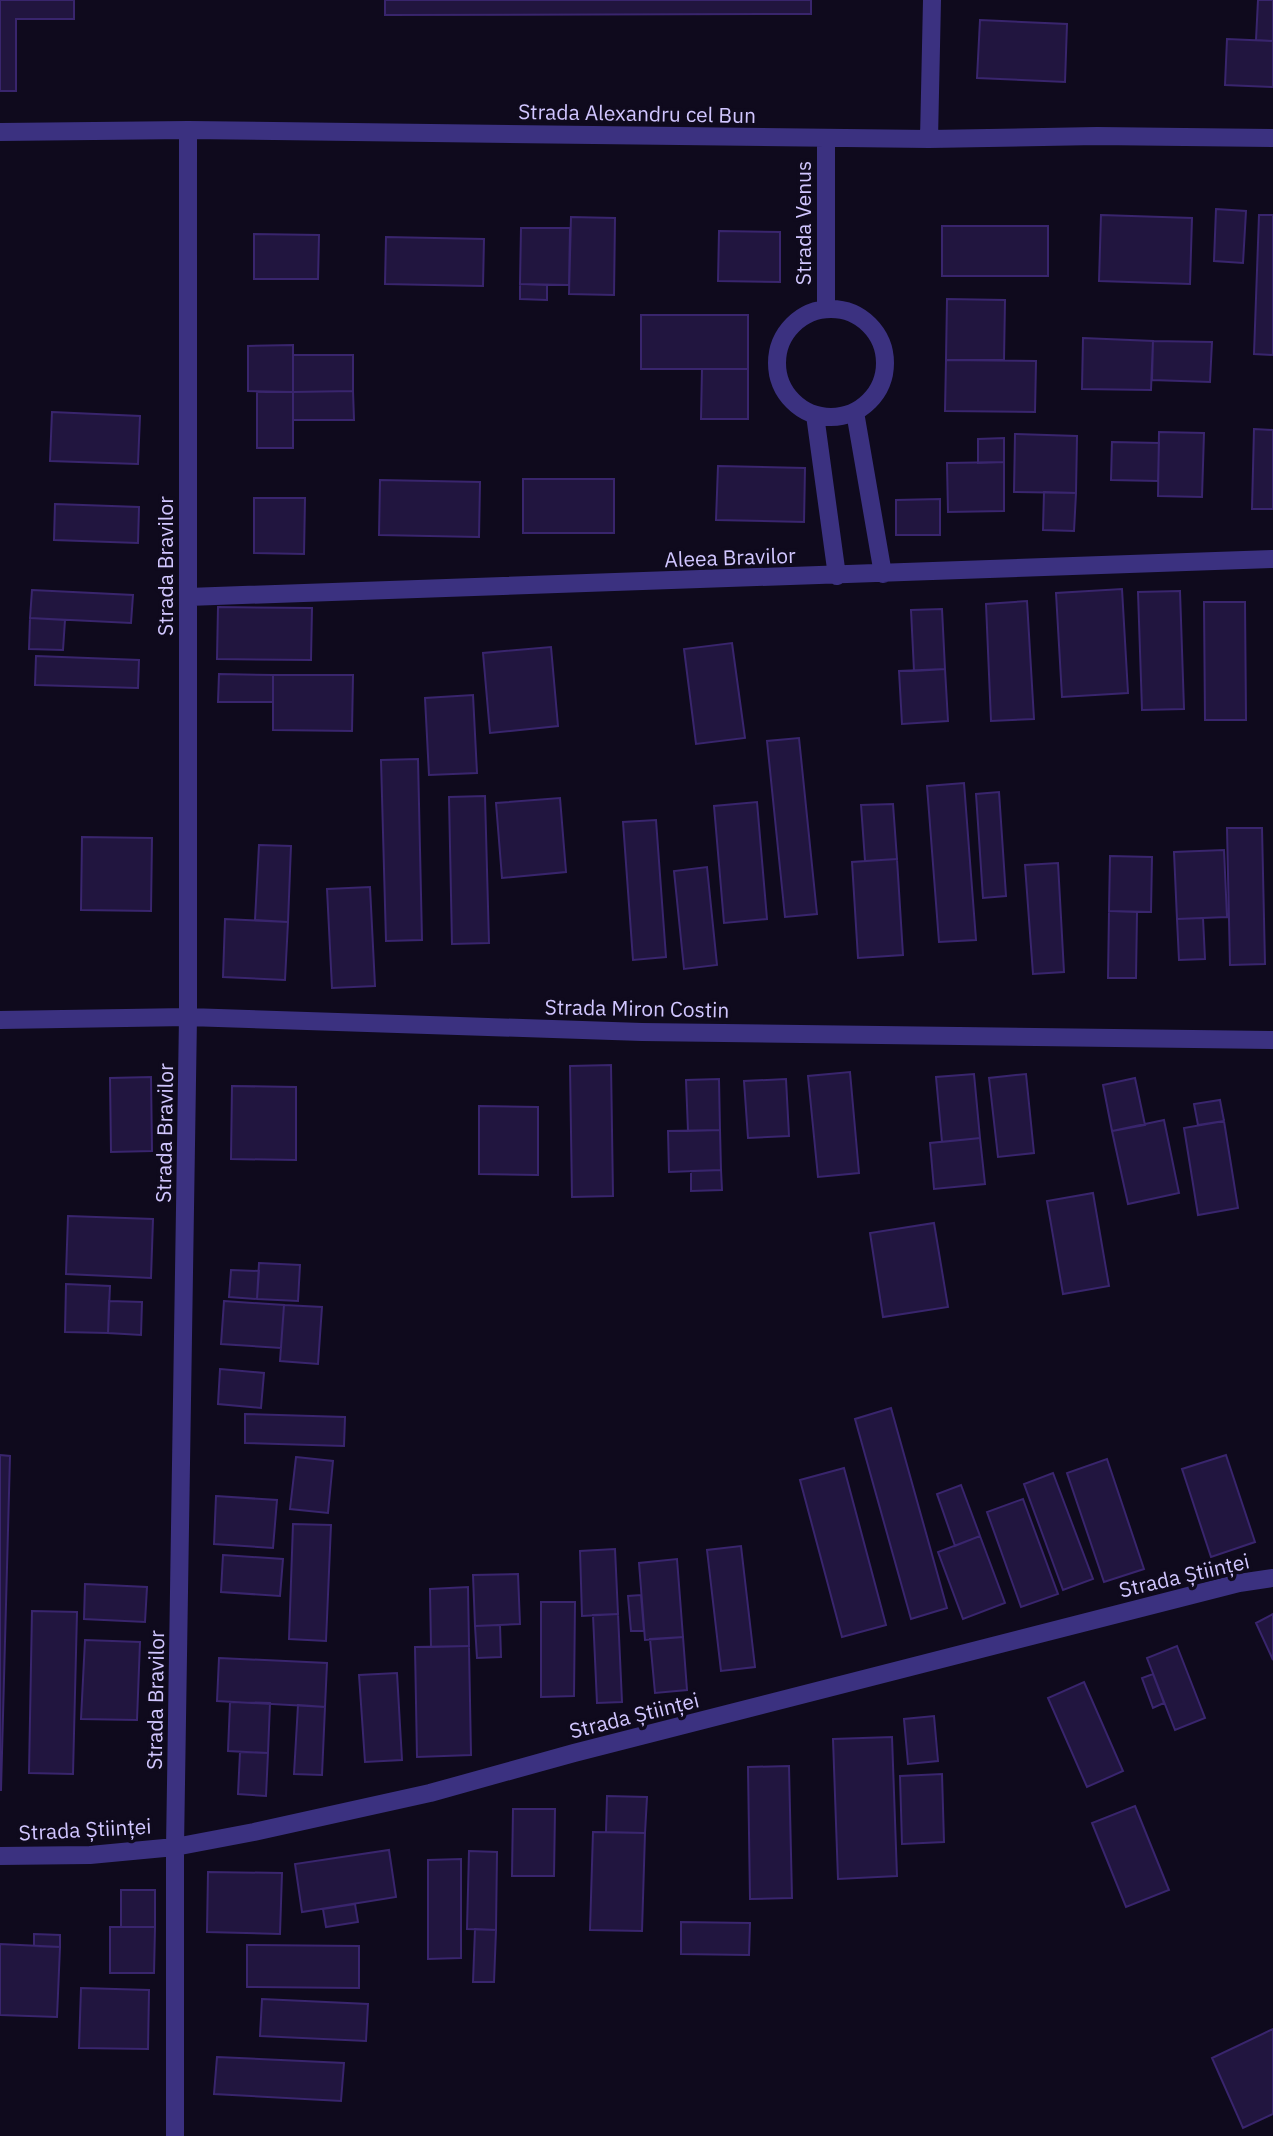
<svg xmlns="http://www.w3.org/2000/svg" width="1273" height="2136" font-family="'IBM Plex Sans',sans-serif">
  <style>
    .building { fill: #21153f; stroke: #39256d; stroke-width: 2 }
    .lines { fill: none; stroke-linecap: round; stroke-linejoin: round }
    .minor { stroke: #3b3180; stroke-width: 18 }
    .labels { text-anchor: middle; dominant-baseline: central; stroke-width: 7; stroke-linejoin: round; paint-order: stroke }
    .street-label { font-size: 21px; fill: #d1c6ff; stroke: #0f0a1d }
  </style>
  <rect width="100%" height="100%" fill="#0f0a1d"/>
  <path class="building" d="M0,0H74V19H16V91H0Z
    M385,0H811V14L385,15Z
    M1258,0H1273V41L1256,40Z
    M980,20L1067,24L1065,82L977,78Z
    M1227,39L1273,41V87L1225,85Z
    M1216,209L1246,211L1243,263L1214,261Z
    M1101,215L1192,218L1190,284L1099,281Z
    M1259,215H1273V355L1254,354Z
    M571,217L615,218L614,295L569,294Z
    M942,226H1048V276H942Z
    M521,228H570L569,285L520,284Z
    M719,231L780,232V282L718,281Z
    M254,234L319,235L318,279H254Z
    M386,237L484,239L483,286L385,284Z
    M520,284L547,285V300L520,299Z
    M947,299L1005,300L1004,360H946Z
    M641,315H748V369H641Z
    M1083,338L1153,341L1151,390L1082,389Z
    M1153,341L1212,342L1210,382L1152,380Z
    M293,345V392L248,391V346Z
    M293,355H353V391L293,392Z
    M946,360L1036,361L1035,412L945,411Z
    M702,369H748V419H701Z
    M353,391L354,420H293V392Z
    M257,392H293V448H257Z
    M52,412L140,416L138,464L50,461Z
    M1254,429L1273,430V509H1252Z
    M1159,432L1204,433L1202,497L1158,496Z
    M1015,434L1077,436L1076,493L1014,492Z
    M1004,438V462L978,463V439Z
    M1112,442L1159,443L1158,481L1111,480Z
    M1004,462V511L948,512L947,463Z
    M718,466L805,468L804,522L716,520Z
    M523,479H614V533H523Z
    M380,480L480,482L479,537L379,535Z
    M1044,492L1076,493L1074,531L1043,530Z
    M254,498H305L304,554L254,553Z
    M940,499V535H896V500Z
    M55,504L139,507L138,543L54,540Z
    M1122,589L1128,693L1062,697L1056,593Z
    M32,590L133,595L131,623L30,618Z
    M1180,591L1184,709L1142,710L1138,592Z
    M1027,601L1034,719L991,721L986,604Z
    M1204,602H1245L1246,720H1205Z
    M218,607L312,608L311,660L217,659Z
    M942,609L945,669L914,671L911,610Z
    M30,618L65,620L63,650L29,649Z
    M732,643L745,738L696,744L684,649Z
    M551,647L558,726L490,733L483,653Z
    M36,656L139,660L138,688L35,685Z
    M945,669L948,721L902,724L899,671Z
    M219,674L273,675V702H218Z
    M273,675H353L352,731L273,730Z
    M473,695L477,773L429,775L425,698Z
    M799,738L817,914L785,917L767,741Z
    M418,759L422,940L386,941L381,760Z
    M964,783L976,940L939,942L927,786Z
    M999,792L1006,896L983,898L976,794Z
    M485,796L489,943L452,944L449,797Z
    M560,798L566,872L502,878L496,803Z
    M757,802L767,919L724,923L714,806Z
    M893,804L897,859L865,861L861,805Z
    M656,820L666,957L633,960L623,822Z
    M1227,828H1262L1265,964L1230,965Z
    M82,837L152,838L151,911L81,910Z
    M259,845L291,846L288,922L255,920Z
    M1224,850L1227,917L1177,919L1174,852Z
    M1110,856L1152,857L1151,912L1109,911Z
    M897,859L903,955L858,958L852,862Z
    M1058,863L1064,972L1033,974L1025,865Z
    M707,867L717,965L684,969L674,871Z
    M370,887L375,986L332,988L327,889Z
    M1109,911L1137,912L1136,978H1108Z
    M1203,918L1205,959L1179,960L1177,919Z
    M225,919L288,922L285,980L223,977Z
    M611,1065L613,1196L572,1197L570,1066Z
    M850,1072L859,1173L818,1177L808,1076Z
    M974,1074L980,1138L942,1142L936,1077Z
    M1026,1074L1034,1153L998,1157L989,1078Z
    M151,1077L152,1151L111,1152L110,1078Z
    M1135,1078L1145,1125L1112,1131L1103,1085Z
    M719,1079L720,1130L688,1131L686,1080Z
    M786,1079L789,1136L748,1138L744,1081Z
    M232,1086L296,1087V1160L231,1159Z
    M1220,1100L1224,1121L1198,1125L1194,1104Z
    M479,1106L538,1107V1175L479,1174Z
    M1164,1120L1179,1193L1128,1204L1112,1131Z
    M1224,1121L1238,1208L1198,1215L1184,1128Z
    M720,1130L721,1170L669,1172L668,1131Z
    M980,1138L985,1184L934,1189L930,1143Z
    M721,1170L722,1190L691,1191V1171Z
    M1093,1193L1109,1286L1063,1294L1047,1201Z
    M68,1216L153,1219L151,1278L66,1274Z
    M934,1223L948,1307L883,1317L870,1233Z
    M259,1263L300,1265L298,1301L257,1299Z
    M231,1270L259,1271L257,1299L229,1297Z
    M66,1284L110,1286L108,1333L65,1332Z
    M109,1301L142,1302L141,1335L108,1333Z
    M224,1301L284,1305L281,1348L221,1344Z
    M284,1305L322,1307L318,1364L280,1361Z
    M220,1369L264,1373L261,1408L218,1404Z
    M891,1408L947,1608L911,1619L855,1419Z
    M245,1414L345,1417L344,1446L245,1443Z
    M0,1455L10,1456L1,1790H0Z
    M1226,1455L1255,1542L1211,1557L1182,1469Z
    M296,1457L333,1461L328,1513L290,1509Z
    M1107,1459L1144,1569L1104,1582L1067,1473Z
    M844,1468L886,1625L842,1637L800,1480Z
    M1053,1473L1093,1579L1063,1590L1024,1484Z
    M961,1485L980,1536L955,1546L937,1494Z
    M216,1496L277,1500L273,1548L214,1544Z
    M1023,1499L1058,1594L1021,1607L987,1512Z
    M293,1524L331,1525L326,1641L289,1639Z
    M980,1536L1005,1603L963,1619L938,1552Z
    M741,1546L755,1667L721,1671L707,1550Z
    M615,1549L618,1614L582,1616L580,1551Z
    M223,1555L283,1559L280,1596L221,1592Z
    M677,1559L683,1637L645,1640L639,1563Z
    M518,1574L520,1624L475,1626L473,1575Z
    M85,1584L147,1587L145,1622L84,1619Z
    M468,1587L469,1646L431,1647L430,1589Z
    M641,1595L644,1631H631L628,1596Z
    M541,1602H575L574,1696L541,1697Z
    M32,1611L77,1612L73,1774L29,1773Z
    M618,1614L622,1702L597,1703L593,1615Z
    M1273,1614V1660L1256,1623Z
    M500,1625L501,1657L477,1658L475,1626Z
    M683,1637L687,1690L655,1693L650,1639Z
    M85,1640L140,1642L137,1720L81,1719Z
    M469,1646L471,1755L417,1757L415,1647Z
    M1177,1646L1205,1718L1175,1730L1147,1658Z
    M219,1658L327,1663L325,1707L217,1701Z
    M397,1673L402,1760L365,1762L359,1675Z
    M1153,1674L1164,1703L1153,1708L1142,1678Z
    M1084,1682L1123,1771L1087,1787L1048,1698Z
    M230,1702L270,1703L268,1753L228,1751Z
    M298,1705L325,1707L322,1775L294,1774Z
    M934,1716L938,1761L908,1764L904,1719Z
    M892,1737L897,1876L838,1879L833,1739Z
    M240,1752L268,1753L266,1796L238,1794Z
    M789,1766L792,1898L750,1899L748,1767Z
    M942,1774L944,1842L902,1844L900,1776Z
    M607,1796L647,1797L645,1833L606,1832Z
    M1135,1806L1169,1890L1126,1907L1092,1823Z
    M513,1809H555L554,1876H512Z
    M593,1832L645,1833L642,1931L590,1930Z
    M389,1850L396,1897L302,1912L295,1864Z
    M469,1851L497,1852L496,1930L467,1929Z
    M461,1859V1958L428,1959V1860Z
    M208,1872L282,1873L280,1934L207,1932Z
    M121,1890H155V1927H121Z
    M355,1904L358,1922L326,1927L323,1909Z
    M681,1922L750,1923L749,1955L681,1954Z
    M110,1927H155L154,1973H110Z
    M475,1929L496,1930L494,1982H473Z
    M34,1934L60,1935V1947L34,1946Z
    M0,1944L60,1947L57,2017L0,2015Z
    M247,1945L359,1946V1988L247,1987Z
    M81,1988L149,1990L148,2049L79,2048Z
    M262,1999L368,2004L366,2041L260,2036Z
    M1273,2029V2114L1243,2128L1212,2058Z
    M217,2057L344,2063L341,2101L214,2094Z"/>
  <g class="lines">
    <path class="minor" d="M0,132L188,130L929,139L1097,136L1273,138
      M826,138V309
      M929,139L932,0
      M777 363a54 54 0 1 1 108 0a54 54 0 1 1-108 0Z
      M855,412L883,574
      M815,415L837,576
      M188,597L1273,559
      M0,1020L188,1017L642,1032L1273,1040
      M0,1856L90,1855L175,1847L254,1832L430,1793L574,1753L1239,1583L1273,1578
      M175,2136V1847L188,1017V130"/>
  </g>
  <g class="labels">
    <g class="street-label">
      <text transform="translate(637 113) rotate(1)">Strada Alexandru cel Bun</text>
      <text transform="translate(803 223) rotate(-90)">Strada Venus</text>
      <text transform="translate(730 557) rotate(-2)">Aleea Bravilor</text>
      <text transform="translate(165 566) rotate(-90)">Strada Bravilor</text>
      <text transform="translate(637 1008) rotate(1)">Strada Miron Costin</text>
      <text transform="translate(164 1133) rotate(-89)">Strada Bravilor</text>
      <text transform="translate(1184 1575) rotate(-13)">Strada Științei</text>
      <text transform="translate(155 1700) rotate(-89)">Strada Bravilor</text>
      <text transform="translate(634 1715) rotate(-14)">Strada Științei</text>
      <text transform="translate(85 1829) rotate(-3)">Strada Științei</text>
    </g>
  </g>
</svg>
